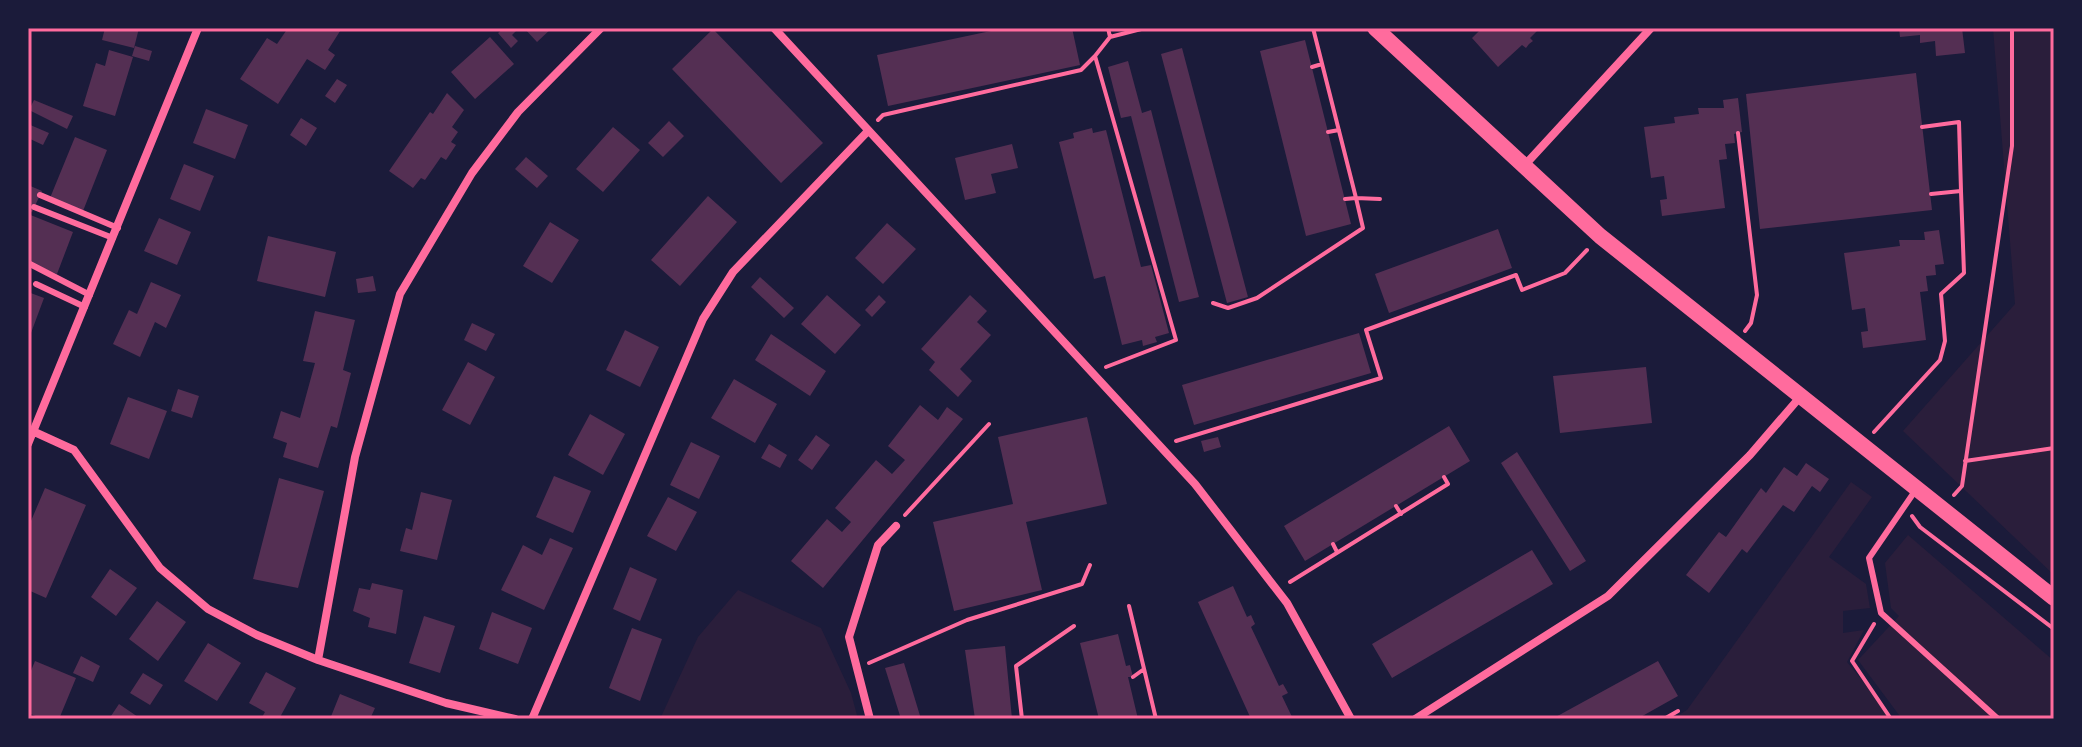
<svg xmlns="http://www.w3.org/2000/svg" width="2082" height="747" font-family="Raleway,sans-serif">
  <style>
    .green { fill: #2a1e3b }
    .building { fill: #542f53 }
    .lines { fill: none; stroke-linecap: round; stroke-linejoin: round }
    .path { stroke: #ff6b9d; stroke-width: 4 }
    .service { stroke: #ff6b9d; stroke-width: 6 }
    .minor { stroke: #ff6b9d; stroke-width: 8 }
    .secondary { stroke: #ff6b9d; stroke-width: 16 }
    .neatline { fill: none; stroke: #ff6b9d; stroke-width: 3 }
  </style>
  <rect width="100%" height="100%" fill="#1b1b3a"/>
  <path class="green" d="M1993,28H2054V575L1903,431L2015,304Z
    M1851,482L1872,497L1829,557L1866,584L1870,608L1843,611V633L1864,630L1847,662L1894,719H1672L1687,710Z
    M1908,535L2054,661V719H1902L1858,660L1899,616L1891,608L1885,563Z
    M738,590L821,628L851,693L858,719H660L698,637Z"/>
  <path class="building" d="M105,28H139L134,48L102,40Z
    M288,28H342L328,50L335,55L325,70L307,59L278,104L240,79L267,38L277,44Z
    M504,28H519L512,35L518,41L511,48L498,33Z
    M524,28H552L537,42Z
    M1005,28H1072L1080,65L888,106L877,55Z
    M1482,28H1540L1530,38L1533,41L1529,44L1526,48L1522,45L1498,67L1472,38Z
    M1899,28H1962L1965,53L1936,56L1935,41L1920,43V35L1900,37Z
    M713,29L823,143L781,183L672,69Z
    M490,37L514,64L475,99L451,72Z
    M1305,40L1351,224L1306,236L1260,51Z
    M135,46L152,51L149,61L132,56Z
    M1182,48L1248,297L1227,303L1161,54Z
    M109,50L133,57L115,116L83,106L96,63L105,66Z
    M1128,61L1142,113L1151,110L1199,297L1179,302L1131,116L1121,118L1108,67Z
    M1916,73L1932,210L1760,229L1746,94Z
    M337,79L347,85L335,103L325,96Z
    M447,93L464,110L452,127L458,132L451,142L456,145L446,160L441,157L425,180L421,178L413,188L389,171L430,112L433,114Z
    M1738,98L1742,132L1734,134L1735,143L1725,144L1727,159L1719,160L1725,208L1662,216L1660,200L1667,199L1664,176L1651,178L1644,127L1675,123L1674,117L1699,114L1698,108H1724L1723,100Z
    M34,100L73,116L67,129L29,110Z
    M206,109L248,125L235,159L193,143Z
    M301,118L317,128L306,146L290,135Z
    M669,121L684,136L663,157L648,143Z
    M28,124L49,133L43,145L28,138Z
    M613,127L640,150L603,192L576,169Z
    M1092,128L1093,133L1106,130L1141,267L1151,265L1169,333L1155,337L1157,342L1143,346L1142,340L1122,345L1105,276L1094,279L1059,142L1074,138L1073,133Z
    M75,137L107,150L83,211L50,198Z
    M1012,144L1018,168L991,174L996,193L965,200L955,158Z
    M526,157L548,176L537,188L515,169Z
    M184,164L214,176L200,211L170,199Z
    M28,185L42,191L32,212L28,210Z
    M708,196L737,222L680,286L651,260Z
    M28,214L73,232L57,274L28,262Z
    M159,218L191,232L177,265L144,251Z
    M550,222L579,240L552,283L523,266Z
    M887,223L916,249L883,284L855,258Z
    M1498,229L1512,268L1389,313L1375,274Z
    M1939,230L1944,264L1935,265L1936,275L1926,276L1928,291L1920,292L1926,340L1863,348L1861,332L1868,331L1865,308L1852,310L1844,253L1900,246L1899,240H1925L1924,232Z
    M268,236L336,252L325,297L257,281Z
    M373,276L376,291L358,293L356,279Z
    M760,277L794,308L784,318L751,287Z
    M151,282L181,295L166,328L155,322L140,357L113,344L129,310L137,314Z
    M28,292L44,298L28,341Z
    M827,295L861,325L835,354L801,324Z
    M879,295L886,302L872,317L865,310Z
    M970,295L987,311L977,322L991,335L960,369L972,381L958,397L929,370L935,362L921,349Z
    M315,311L355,320L343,370L351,373L337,428L331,426L318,468L283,457L287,443L273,438L281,411L300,418L315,363L303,361Z
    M472,323L495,334L486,351L464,340Z
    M625,330L659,347L640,387L606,370Z
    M1359,333L1371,373L1194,425L1182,385Z
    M771,334L826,371L810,396L755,360Z
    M468,362L495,377L470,425L442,410Z
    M1646,367L1652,423L1560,433L1553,376Z
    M734,379L777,404L755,443L711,418Z
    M178,389L199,396L192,418L171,411Z
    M128,397L167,411L149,459L110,444Z
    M920,405L938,420L947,407L963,419L823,588L791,561L827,519L842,532L851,522L835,508L876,460L892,474L905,460L888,446Z
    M590,414L625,434L603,475L568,455Z
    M1087,417L1107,504L1026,522L1042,590L954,611L933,522L1013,504L998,437Z
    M1449,426L1470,461L1305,561L1284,526Z
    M816,435L830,445L812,470L798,460Z
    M1218,437L1221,447L1204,452L1201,441Z
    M691,442L720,456L699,499L670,485Z
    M769,444L787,455L780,468L761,458Z
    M1517,452L1586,561L1570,571L1501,463Z
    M1806,463L1829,479L1820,492L1812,486L1794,512L1783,505L1747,553L1742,549L1709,593L1686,575L1719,532L1726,537L1761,488L1766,493L1784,467L1797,476Z
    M554,476L591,491L573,533L536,517Z
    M279,478L324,491L298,588L253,579Z
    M45,488L86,505L46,598L28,590V528Z
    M421,492L452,500L437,560L400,551L406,528L412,530Z
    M668,497L697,512L676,551L647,536Z
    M550,538L573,548L544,610L501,590L523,545L542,555Z
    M1532,550L1553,584L1392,678L1372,644Z
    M630,567L657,579L640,621L613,609Z
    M110,569L137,588L116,616L91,597Z
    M372,583L403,590L396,634L368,627L370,618L353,611L359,588L370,590Z
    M1233,586L1247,617L1251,615L1255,624L1251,627L1279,686L1283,684L1288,693L1282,696L1293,719H1251L1198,602Z
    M157,601L186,622L158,661L129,639Z
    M492,612L532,628L518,664L479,649Z
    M424,616L455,626L440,673L409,663Z
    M632,628L662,639L640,701L609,688Z
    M1118,634L1126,666L1130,665L1133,677H1128L1138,719H1099L1080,643Z
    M208,643L241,663L217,701L184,681Z
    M1005,646L1012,719H975L965,650Z
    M81,656L100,666L93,682L73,673Z
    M35,661L76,678L59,719H43L28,713V678Z
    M1658,661L1678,696L1637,719H1552Z
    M904,663L921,719H901L885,668Z
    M266,672L296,688L279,719H261L265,712L249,703Z
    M143,673L163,685L150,705L130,693Z
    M340,694L375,708L370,719H330Z
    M119,704L141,719H109Z"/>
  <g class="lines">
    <path class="path" d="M1108,28L1110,37
      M1313,28L1356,198L1380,199
      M2052,28L2054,30
      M1312,67L1322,64
      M878,120L883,115L1081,70L1095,56
      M1922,127L1959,122L1961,191
      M1328,132L1339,130
      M1738,133L1757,295L1751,323L1745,331
      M1213,303L1228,308L1257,298L1363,228L1356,198L1345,199
      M1106,367L1176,340L1095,56L1110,37L1145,28
      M1874,432L1940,360L1945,341L1941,294L1964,273L1961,191L1931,194
      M1176,441L1381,378L1366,330L1516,275L1522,290L1565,273L1587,250
      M1965,461L2054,448
      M1954,495L1962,486L2012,146V28
      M1396,506L1401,514
      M905,515L989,424
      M1912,516L1920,527L2054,629
      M1333,544L1337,552
      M1290,582L1448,484L1444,477
      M1129,606L1156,719
      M1874,624L1852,661L1891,719
      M869,663L967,620L1082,584L1090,565
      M1133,677L1144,669
      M1022,719L1016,666L1074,626
      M1664,719L1678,711"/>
    <path class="service" d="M40,195L118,228
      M34,207L113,238
      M28,263L90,295
      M36,284L85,307
      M1915,491L1869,558L1881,613L1998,719"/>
    <path class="minor" d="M774,28L1195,484L1287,603L1351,719
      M1524,166L1651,28
      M28,429L74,450L160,568L208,609L257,635L318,660L446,703L515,719
      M28,444L198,28
      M318,660L355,457L400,294L472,173L518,112L601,28
      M532,719L703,319L733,272L868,131
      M870,719L849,637L878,545L896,526
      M1415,719L1608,596L1750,455L1800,397"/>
    <path class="secondary" d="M1375,28L1600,236L2054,598"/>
  </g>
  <rect width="2082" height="747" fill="none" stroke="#1b1b3a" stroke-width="60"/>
  <rect x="30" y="30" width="2022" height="687" class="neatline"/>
</svg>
